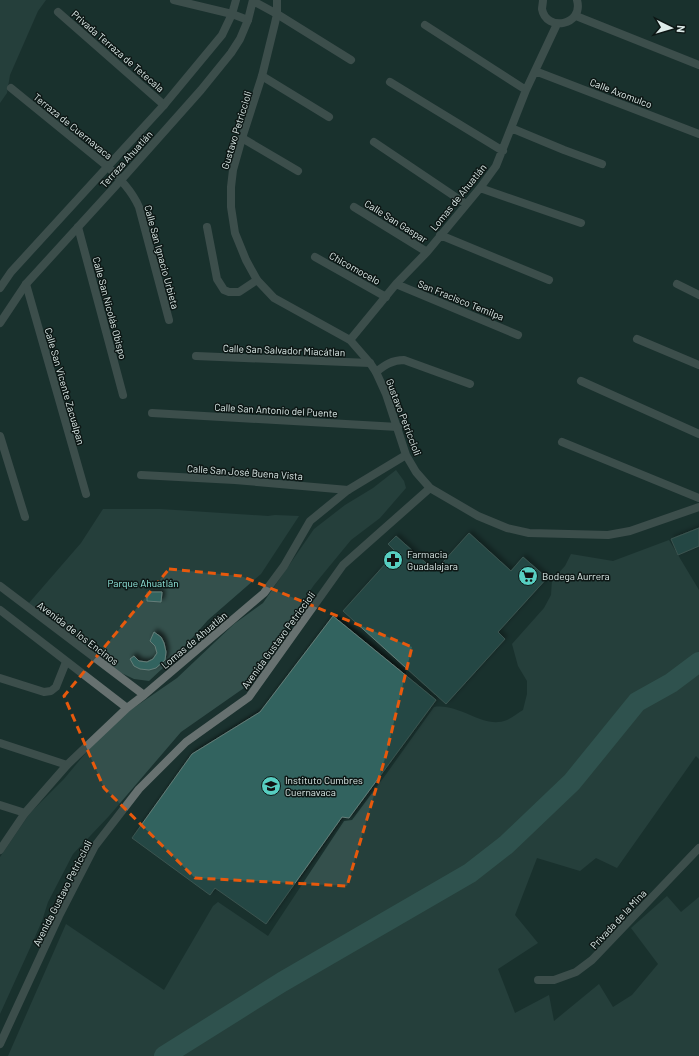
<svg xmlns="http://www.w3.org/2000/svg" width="699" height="1056" font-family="Barlow,sans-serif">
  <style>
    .green { fill: #34504c }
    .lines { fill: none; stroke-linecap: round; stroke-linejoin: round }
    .river { stroke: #497b75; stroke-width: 20 }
    .building { fill: #31645e; stroke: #647d79; filter: url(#shadow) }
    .minor { stroke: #677170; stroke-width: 8 }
    .tertiary { stroke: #677170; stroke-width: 8 }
    .marked { fill: none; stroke: #e8590c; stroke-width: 3; stroke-dasharray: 8 5; stroke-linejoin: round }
    .labels { text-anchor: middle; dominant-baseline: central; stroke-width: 3; stroke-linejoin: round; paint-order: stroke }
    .street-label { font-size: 10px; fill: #ddebe9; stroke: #0d1715 }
    .poi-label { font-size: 10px; fill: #ddebe9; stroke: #0d1715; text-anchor: start }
    .park-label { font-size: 10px; fill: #92e9de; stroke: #0d1715 }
  </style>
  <defs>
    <filter id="shadow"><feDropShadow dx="3" dy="-3" stdDeviation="2" flood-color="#0009"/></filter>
  </defs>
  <rect width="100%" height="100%" fill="#1a312e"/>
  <path class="green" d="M0,0H46L38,11L10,75L7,93L0,103Z
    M396,470L404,481L406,488L380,518L351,540L314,585L244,688L181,732L109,816L73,854L48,902L42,921L30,948L0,1014V857L30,813L64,779L94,743L116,720L177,678L234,624L263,603L314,529L345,505L373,488Z
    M103,509H160L268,516L275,515L299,516L261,574L208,620L179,653L149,681L134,679L115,670L29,603L81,543Z
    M669,540L699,590V759L696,756L617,868L596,858L580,871L537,858L515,915L538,943L498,969L515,1013L549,995L554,1021L599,984L613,1007L632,995L658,964L631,928L667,896L681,912L699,897V1056H8L66,924L164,990L213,906L218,902L268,936L344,821L352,820L387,773L434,707C461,703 483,730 507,720C513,717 518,713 523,710L527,694V681L518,666L512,644L544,608L551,595L552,580L565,566L571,554L613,561Z"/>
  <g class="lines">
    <path class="river" d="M164,1056L282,982L470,873L506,845L572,782L637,702L671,683L699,662"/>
  </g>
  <path class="building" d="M699,528V546L678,555L671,539Z
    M469,533L511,571L523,557L547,578L498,632L505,639L446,704L343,611L396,552L388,544L396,536L435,571Z
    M147,592H162L161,602L147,601Z
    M333,616L436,700L349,818L342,817L266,924L215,888L210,895L132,838L192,754L260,712Z
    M154,632L161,637L164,643L166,652L165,660L156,668L149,670L140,669L134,666L130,659L134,656L139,661L147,662L153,659L157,653L155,646L150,641Z"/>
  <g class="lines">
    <path class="minor" d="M174,0L232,14L248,20
      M543,0C543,3 542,7 542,9C546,32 584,26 577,0
      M58,12L164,105
      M277,14L351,60
      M576,16L699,65
      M425,25L526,90
      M535,71L699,134
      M262,76L329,117
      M390,82L503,151
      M11,88L108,167C120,179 132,191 139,207L169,320
      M511,128L564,150L602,164
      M242,138L298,171
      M374,142L466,204
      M480,188L581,223
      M354,207L427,252
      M78,227L123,395
      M207,227L217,279L224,290L229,292H239L257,280
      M440,235L549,280
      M315,257L386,297
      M26,284L86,494
      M396,284L518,335
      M677,284L699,295
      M637,339L699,365
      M350,340L396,284L427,252L480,188L496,166L526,90L557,24
      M196,356L370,363
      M376,372C385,365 392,360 404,360L470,384
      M581,381L699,434
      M152,413L398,427
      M0,436L25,517
      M562,442L699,498
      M141,475L235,480L348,490
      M0,678L44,692L51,691L56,687L66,662
      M0,743L67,765
      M0,805L25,813
      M538,980H554L576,972L592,960L699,848"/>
    <path class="tertiary" d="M277,0V14L275,23L262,76L242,138L233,170L231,187V207L235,233L246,260L257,280L274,298L350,340L370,363L376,372L386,394L406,455L416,472L430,488L478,516L507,528L529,533L608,535L630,531L699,507
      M253,1L277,14
      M0,288L11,272L164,105L222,35L232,14L236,0
      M0,323L26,284L121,180L201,90L231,53L240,39L248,20L253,0
      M0,586L144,695
      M0,610L127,708
      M0,850L25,813L67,765L127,708L144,695L264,593L284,566L310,521L348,490L406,455
      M0,1044L59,916L95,846L139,789L186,742L249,697L343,565L430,488"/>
  </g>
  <path d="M0 0H699V1056H0ZM169,569L241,576L412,647L386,755L347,886L195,878L104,788L64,696Z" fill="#1a312e" fill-opacity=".55" fill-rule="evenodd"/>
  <path class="marked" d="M169,569L241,576L412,647L386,755L347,886L195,878L104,788L64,696Z"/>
  <defs>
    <symbol id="pharmacy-disc" viewBox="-11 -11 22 22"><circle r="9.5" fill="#57cec1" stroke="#0d1715"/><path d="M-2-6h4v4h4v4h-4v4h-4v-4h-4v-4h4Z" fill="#111"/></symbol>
    <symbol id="supermarket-disc" viewBox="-11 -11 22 22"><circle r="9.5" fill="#57cec1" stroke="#0d1715"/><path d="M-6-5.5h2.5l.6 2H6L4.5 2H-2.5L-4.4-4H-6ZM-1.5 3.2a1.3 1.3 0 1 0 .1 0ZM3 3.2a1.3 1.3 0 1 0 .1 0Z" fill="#111"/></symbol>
    <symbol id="school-disc" viewBox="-11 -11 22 22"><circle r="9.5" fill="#57cec1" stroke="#0d1715"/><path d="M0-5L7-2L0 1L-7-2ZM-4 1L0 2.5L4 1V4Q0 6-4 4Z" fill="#111"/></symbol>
  </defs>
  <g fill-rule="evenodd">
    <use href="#pharmacy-disc" x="382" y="549" width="22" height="22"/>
    <use href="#supermarket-disc" x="517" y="565" width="22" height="22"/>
    <use href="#school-disc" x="260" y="775" width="22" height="22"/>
  </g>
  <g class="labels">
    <g class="street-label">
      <text transform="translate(118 51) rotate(41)">Privada Terraza de Tetecala</text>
      <text transform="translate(621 93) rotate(21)">Calle Axomulco</text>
      <text transform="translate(73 126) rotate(39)">Terraza de Cuernavaca</text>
      <text transform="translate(236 130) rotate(-73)">Gustavo Petriccioli</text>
      <text transform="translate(126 159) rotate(-48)">Terraza Ahuatlán</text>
      <text transform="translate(458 197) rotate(-51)">Lomas de Ahuatlán</text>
      <text transform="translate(396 221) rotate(32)">Calle San Gaspar</text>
      <text transform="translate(162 257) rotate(75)">Calle San Ignacio Urbieta</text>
      <text transform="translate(355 268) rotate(29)">Chicomocelo</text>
      <text transform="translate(461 300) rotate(22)">San Fracisco Temilpa</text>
      <text transform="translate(110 308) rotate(75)">Calle San Nicolás Obispo</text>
      <text transform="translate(284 350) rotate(2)">Calle San Salvador Miacátlan</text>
      <text transform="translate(65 386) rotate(74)">Calle San Vicente Zacualpan</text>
      <text transform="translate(276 410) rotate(3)">Calle San Antonio del Puente</text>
      <text transform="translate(404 417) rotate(69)">Gustavo Petriccioli</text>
      <text transform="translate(245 472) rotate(4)">Calle San José Buena Vista</text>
      <text transform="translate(78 633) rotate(37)">Avenida de los Encinos</text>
      <text transform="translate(194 640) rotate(-40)">Lomas de Ahuatlán</text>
      <text transform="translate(278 640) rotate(-54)">Avenida Gustavo Petriccioli</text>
      <text transform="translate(62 893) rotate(-63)">Avenida Gustavo Petriccioli</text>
      <text transform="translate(618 919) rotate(-47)">Privada de la Mina</text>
    </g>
    <g class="poi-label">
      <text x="407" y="554">Farmacia<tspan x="407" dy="12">Guadalajara</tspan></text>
      <text x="542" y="576">Bodega Aurrera</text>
      <text x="285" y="780">Instituto Cumbres<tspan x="285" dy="12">Cuernavaca</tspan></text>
    </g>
    <g class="park-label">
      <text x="143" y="583">Parque Ahuatlán</text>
    </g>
  </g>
  <g transform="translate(671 28) rotate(95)" stroke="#0d1715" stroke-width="3" paint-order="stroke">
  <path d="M0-3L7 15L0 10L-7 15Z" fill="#ddebe9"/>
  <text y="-6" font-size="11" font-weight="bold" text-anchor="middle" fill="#ddebe9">N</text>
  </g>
</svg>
